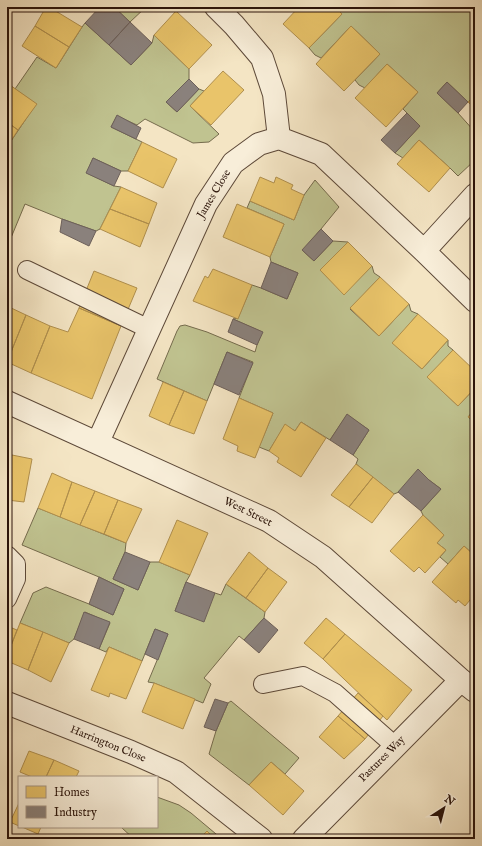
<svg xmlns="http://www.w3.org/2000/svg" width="482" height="846" font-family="'IM FELL English',serif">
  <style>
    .green { fill: #c0c390; stroke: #756b4d }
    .homes { fill: #e9c46a; stroke: #b08f4d }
    .industry { fill: #8a817c; stroke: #6d605a }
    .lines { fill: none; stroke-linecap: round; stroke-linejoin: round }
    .service-casing { stroke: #5c4838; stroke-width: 20 }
    .minor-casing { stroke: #5c4838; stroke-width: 24 }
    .service { stroke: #f8eed9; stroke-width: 18 }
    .minor { stroke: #f8eed9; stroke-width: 22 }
    .labels { text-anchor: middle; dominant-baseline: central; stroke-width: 4; stroke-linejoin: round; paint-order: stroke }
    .street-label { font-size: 11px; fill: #2a130a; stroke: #f8eed9 }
  </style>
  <rect width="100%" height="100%" fill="#f4e5c4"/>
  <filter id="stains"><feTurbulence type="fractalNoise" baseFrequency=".005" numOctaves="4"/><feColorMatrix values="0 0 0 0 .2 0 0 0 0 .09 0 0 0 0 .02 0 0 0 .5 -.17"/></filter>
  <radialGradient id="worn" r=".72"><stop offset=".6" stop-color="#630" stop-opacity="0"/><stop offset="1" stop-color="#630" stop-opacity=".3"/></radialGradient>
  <path class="green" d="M114,7H146L130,22Z
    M335,7H397L400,9L402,7H467L475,15V96L468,102L447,82L437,93L458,113L475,132V160L458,176L450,168L419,140L403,158L395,153L420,126L403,109L418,92L387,64L365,88L359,85L355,80L380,54L351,26L321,58L315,55L309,48L342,14Z
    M85,23L131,65L152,43L154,35L189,69V79L166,102L177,112L199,89L204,91L190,106L219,134L209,142L193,143L145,119L137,125L117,116L111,127L142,142L128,171H121L93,158L87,173L114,186L121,187L100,229L96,231L62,219L25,204L8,245L7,250V147L36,104L15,89L37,57L56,68L82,27Z
    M315,180L339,207L303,251L314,261L333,241L348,242L320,270L344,294L372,266L374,273L380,277L350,309L379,336L409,304L411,311L418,314L393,343L422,369L448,340V346L453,350L428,377L458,406L475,388V409L468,417L475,423V556L464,546L448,564L440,557L446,550L437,543L444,535L423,515L421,511L441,489L429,480L394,494L356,464L358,459L353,455L369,430L347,415L330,440L301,422L295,431L285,425L269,451L259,447L273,413L239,398L253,362L227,352L207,401L157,379L177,331L180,326L185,325L207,332L255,352L257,345L262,332L233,319L238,318L252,285L261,288L287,299L298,273L271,262L270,257L284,224L247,208L250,201L294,220L304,195Z
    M38,508L126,543L125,552L113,579L138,590L150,562H159L190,575L186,582L175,611L215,593L221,595L226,584L265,612L264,618L244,640L239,636L204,678L211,684L203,703L154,683L148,682L168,634L155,629L142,661L109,647L106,652L99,649L110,623L85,612L74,639L69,643L20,623L33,593L46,587L89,604L113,615L124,589L99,577L22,545Z
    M231,701L299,758L285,774L271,762L249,785L209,754L216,731L228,703Z
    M157,797L179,805L191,813L222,839H134L122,828V827H157Z"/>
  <path class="homes" d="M46,7H49L82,27L69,47L35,26Z
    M299,7H335L342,14L309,48L283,24Z
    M176,11L212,45L189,69L154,35Z
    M35,26L69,47L56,68L22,46Z
    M351,26L380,54L344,91L316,64Z
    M387,64L418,92L386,127L355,98Z
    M223,71L244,90L211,125L190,106Z
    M7,83L37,104L18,130L7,122Z
    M475,96V108L468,102Z
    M7,122L18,130L7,147Z
    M419,140L450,168L429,192L397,164Z
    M142,142L177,159L163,188L128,171Z
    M260,177L274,183L276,177L293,185L291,189L304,195L294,220L250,201Z
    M121,187L157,203L149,224L110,209Z
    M237,204L284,224L270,257L223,237Z
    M110,209L149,224L140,247L100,229Z
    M348,242L372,266L344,295L320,270Z
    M213,269L252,285L238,319L193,301L205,276L208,278Z
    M94,271L137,288L121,326L79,308Z
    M380,277L409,304L379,336L350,308Z
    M7,306L26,315L7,362Z
    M79,308L121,326L92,399L31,373L50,326L68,332Z
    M418,314L448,340L422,369L392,343Z
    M26,315L50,326L31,373L7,362Z
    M453,350L475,371V388L458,406L427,377Z
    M163,382L184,391L169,425L149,416Z
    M184,391L207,401L194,434L169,425Z
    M239,398L273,413L255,458L237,451L238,446L223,439Z
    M475,409V423L468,417Z
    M301,422L326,438L301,477L277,462L279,458L269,451L285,424L295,431Z
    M7,454L32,459L24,502L7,500Z
    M356,464L373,477L349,507L331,495Z
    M52,473L72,482L60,517L38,508Z
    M373,477L394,494L372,523L349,507Z
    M72,482L95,491L80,525L60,517Z
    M95,491L118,500L104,534L80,525Z
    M118,500L142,509L126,543L104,534Z
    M423,515L444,535L437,543L446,550L425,573L419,567L414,572L390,551Z
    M177,520L208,533L190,575L159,562Z
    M464,546L475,556V594L465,606L458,600L456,603L432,582Z
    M249,552L268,568L246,598L226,584Z
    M268,568L287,582L265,612L246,598Z
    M326,618L345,634L323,659L304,643Z
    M20,623L43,632L28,670L7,661V656Z
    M7,626L17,630L7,656Z
    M43,632L69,643L51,682L28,670Z
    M345,634L412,690L387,720L323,659Z
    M109,647L142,661L126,699L110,693L109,697L91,690Z
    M154,683L195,699L183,729L142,712Z
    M358,693L383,716L365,739L338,716Z
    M338,716L365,739L344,759L319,737Z
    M29,751L54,760L46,777H32L20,772Z
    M54,760L79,771L76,777H46Z
    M271,762L304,791L283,815L249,785Z
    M19,803V826L10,822Z
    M22,827H41L38,834Z
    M207,831L215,839H199Z"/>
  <path class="industry" d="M100,7H114L130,22L109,45L85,23Z
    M130,22L152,43L131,65L109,45Z
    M189,79L199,89L177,112L166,102Z
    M447,82L468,102L458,113L437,93Z
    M407,113L420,126L395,153L381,140Z
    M117,115L141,128L136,139L111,127Z
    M93,158L121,171L114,186L86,173Z
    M62,219L96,231L89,246L60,232Z
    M321,229L333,241L314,261L302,250Z
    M271,262L298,273L287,299L261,288Z
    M233,319L263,332L257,345L228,332Z
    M227,352L253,363L239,395L214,384Z
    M347,414L369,430L353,455L330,440Z
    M418,469L429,480L441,489L421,511L398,492Z
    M125,552L150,562L138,590L113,579Z
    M99,577L124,589L113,615L89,604Z
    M186,582L215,593L204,622L175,611Z
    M84,612L110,622L99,649L74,639Z
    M264,618L278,630L259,653L244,640Z
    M155,629L168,634L158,660L145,654Z
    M215,699L228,703L216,731L204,727Z"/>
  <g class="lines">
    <defs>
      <path id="service" d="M27,270L149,329
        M7,555L16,564V579L7,599
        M263,684L303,676L335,693L395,746"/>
      <path id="minor" d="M216,7L234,25L262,58L274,94L279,138
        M424,251L475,195
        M7,402L269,521L323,557L461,680L475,691
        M98,442L206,204L233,163L259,144L279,138L321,154L424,251L475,301
        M7,703L131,752L176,772L261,839
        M304,839L461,680"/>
    </defs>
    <use href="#service" class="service-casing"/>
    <use href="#minor" class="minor-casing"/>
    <use href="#service" class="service"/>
    <use href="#minor" class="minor"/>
  </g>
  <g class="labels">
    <g class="street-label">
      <text transform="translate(214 194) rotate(-59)">James Close</text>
      <text transform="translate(248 512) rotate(26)">West Street</text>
      <text transform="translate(108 744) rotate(22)">Harrington Close</text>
      <text transform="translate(382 759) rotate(-45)">Pastures Way</text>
    </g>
  </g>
  <rect width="482" height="846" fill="none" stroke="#f4e5c4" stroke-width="24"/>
  <rect x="8" y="8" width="466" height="830" fill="none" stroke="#2a130a" stroke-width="2"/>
  <rect x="12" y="12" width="458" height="822" fill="none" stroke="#2a130a"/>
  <rect x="18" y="776" width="140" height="52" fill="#f8eed9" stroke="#a69686"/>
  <rect x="26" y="786" width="20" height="12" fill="#e9c46a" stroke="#a69686"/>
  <text x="54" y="796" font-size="12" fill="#2a130a">Homes</text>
  <rect x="26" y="806" width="20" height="12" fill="#8a817c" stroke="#a69686"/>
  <text x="54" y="816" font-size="12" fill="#2a130a">Industry</text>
  <g transform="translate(444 808) rotate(36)" stroke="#f8eed9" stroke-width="3" paint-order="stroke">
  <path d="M0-3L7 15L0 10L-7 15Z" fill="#2a130a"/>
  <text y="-6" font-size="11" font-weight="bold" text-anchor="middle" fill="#2a130a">N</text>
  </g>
  <rect width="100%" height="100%" filter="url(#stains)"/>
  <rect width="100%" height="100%" fill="url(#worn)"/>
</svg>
